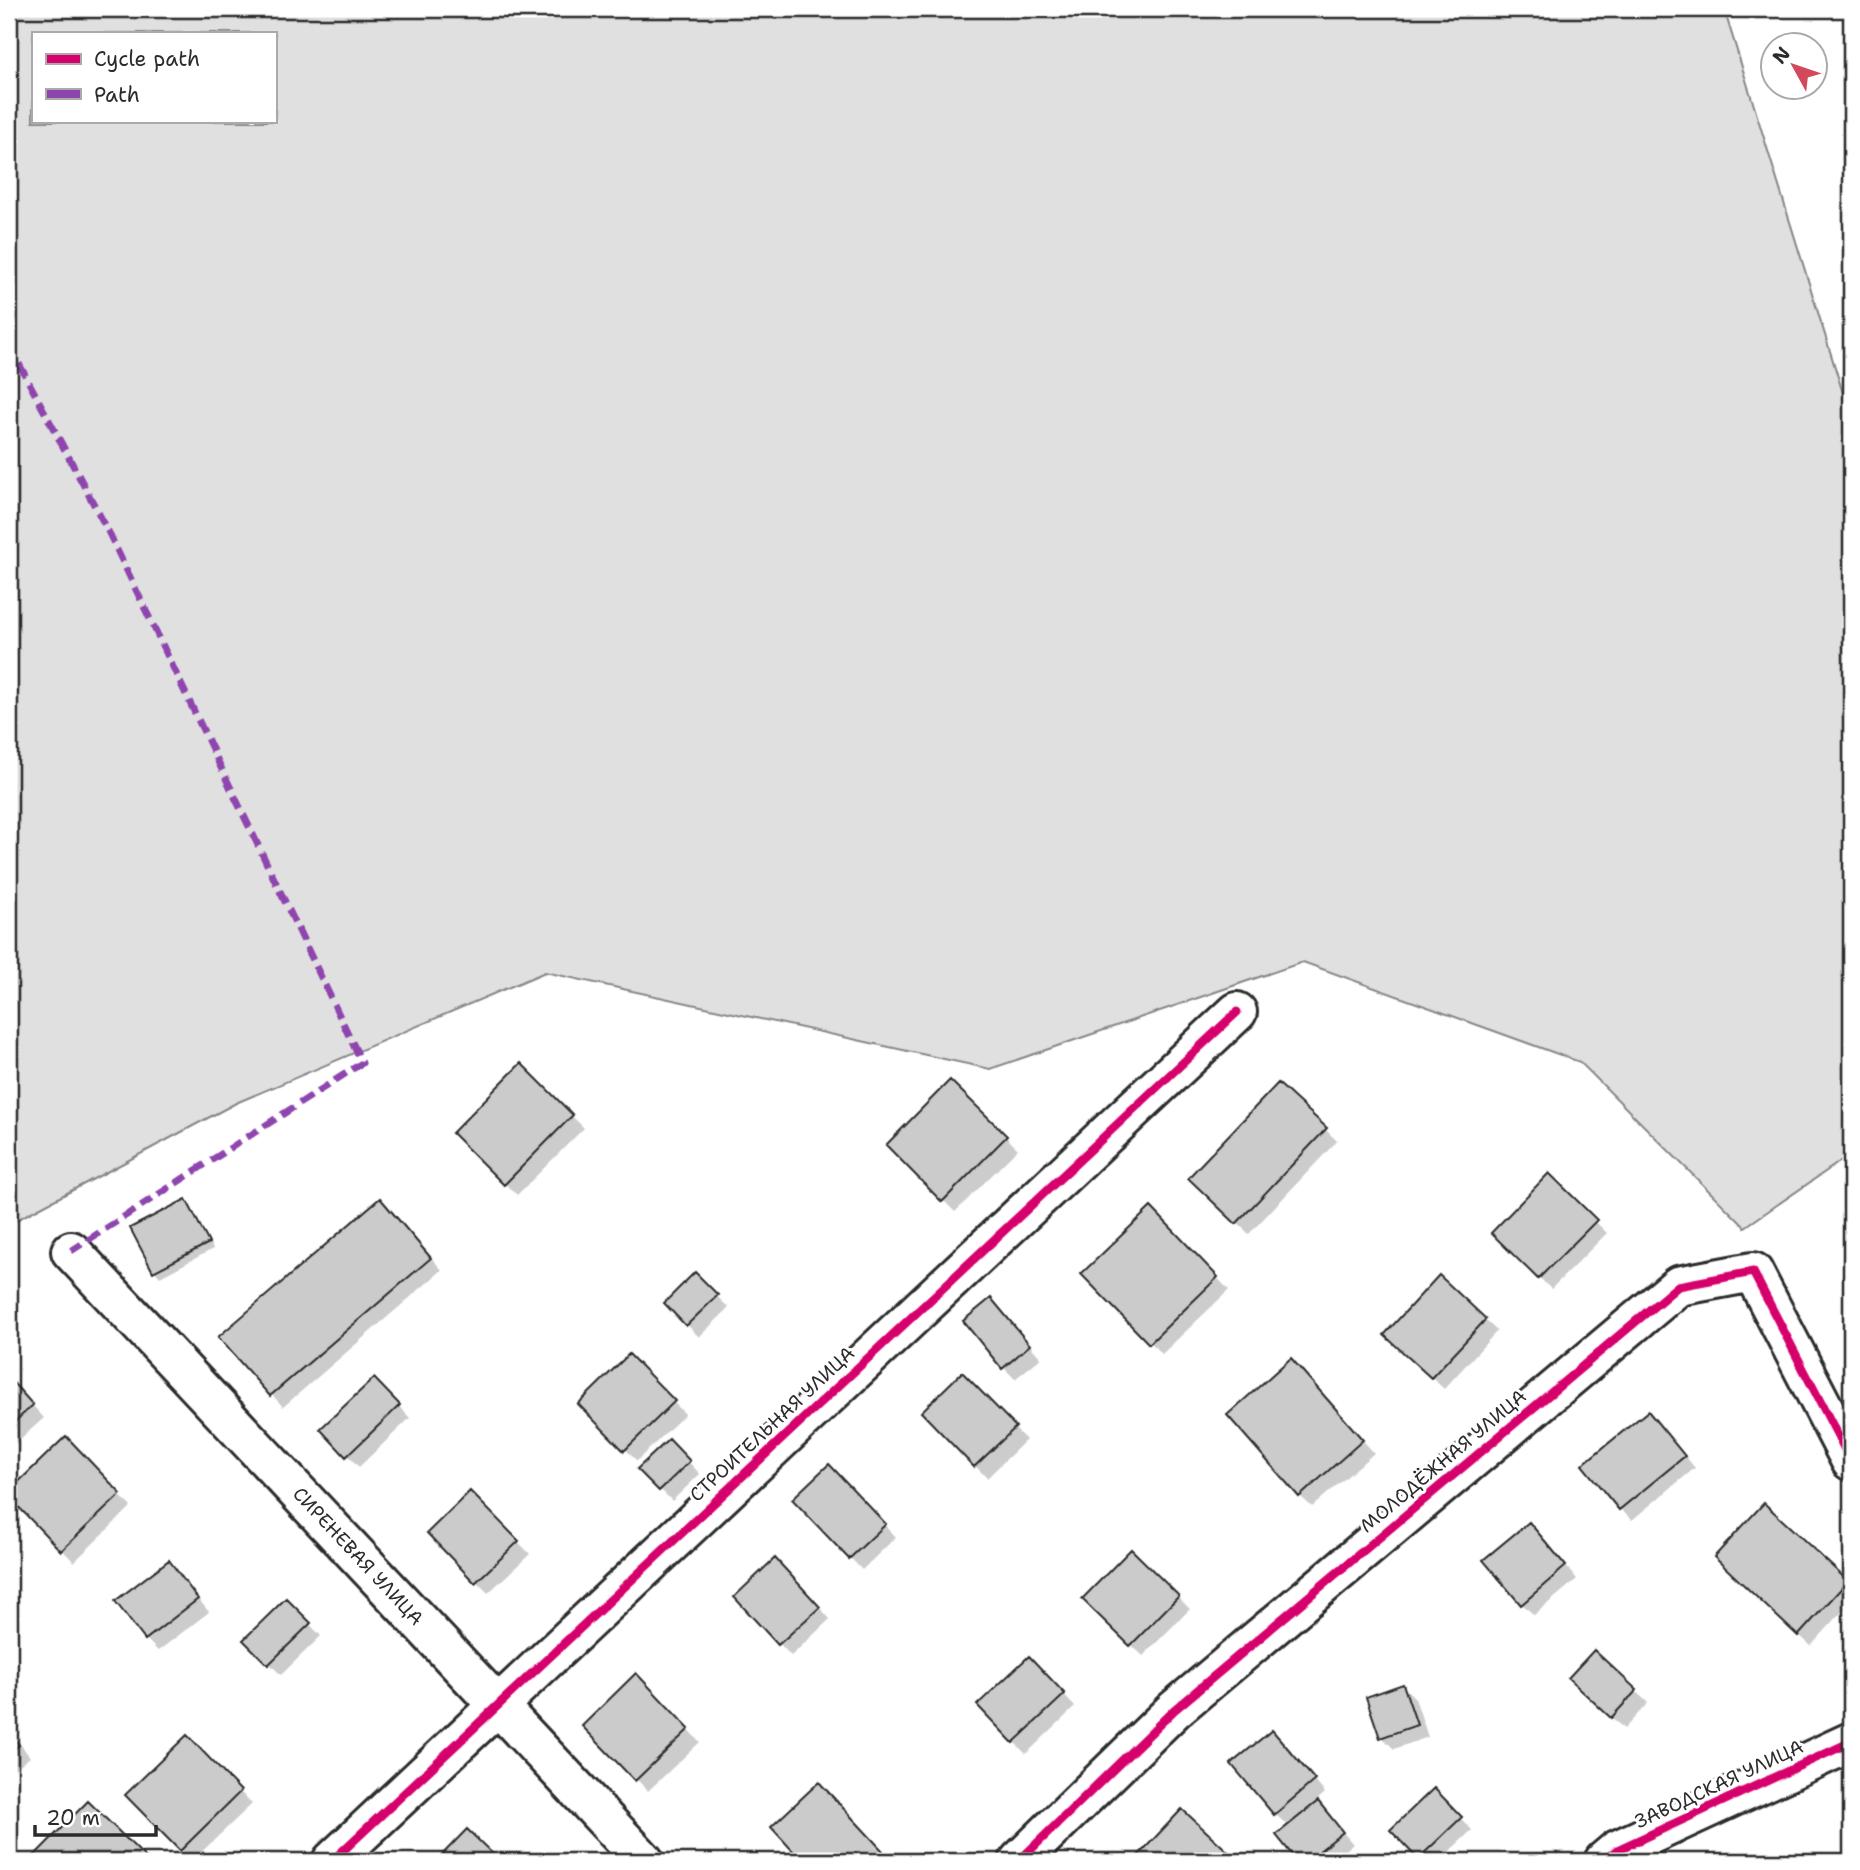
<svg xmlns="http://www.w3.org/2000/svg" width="1860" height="1870" font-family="'Shantell Sans',sans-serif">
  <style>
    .green { fill: #e0e0e0; stroke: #868686; stroke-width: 2; fill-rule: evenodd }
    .shadow { fill: #0003 }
    .building { fill: #cbcbcb; stroke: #2b2b2b; stroke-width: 2 }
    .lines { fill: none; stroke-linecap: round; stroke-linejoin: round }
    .minor-casing { stroke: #2b2b2b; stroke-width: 44 }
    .minor { stroke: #fff; stroke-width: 38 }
    .quiet { stroke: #8e44ad; stroke-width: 7; stroke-dasharray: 14 7; stroke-linecap: butt }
    .cycleway-casing { stroke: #fff; stroke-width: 13 }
    .cycleway { stroke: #d6006c; stroke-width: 9 }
    .labels { text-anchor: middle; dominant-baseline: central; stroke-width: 6; stroke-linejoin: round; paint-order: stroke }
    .street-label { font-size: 19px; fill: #2b2b2b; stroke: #fff }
  </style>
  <rect width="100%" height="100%" fill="#fff"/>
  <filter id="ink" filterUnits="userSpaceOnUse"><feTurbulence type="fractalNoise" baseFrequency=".0143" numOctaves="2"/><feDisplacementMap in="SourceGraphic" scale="14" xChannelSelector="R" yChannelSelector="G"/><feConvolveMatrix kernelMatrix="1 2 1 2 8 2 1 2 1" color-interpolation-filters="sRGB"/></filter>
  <g filter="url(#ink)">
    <path class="green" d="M9,9H1724L1851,419V1154L1745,1227L1580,1062L1303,962L990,1069L545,972L236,1103L9,1224ZM33,33H275V121H33Z"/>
    <path class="shadow" d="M521,1066L584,1128L517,1195L454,1133Z
      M950,1082L1018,1149L955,1212L888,1145Z
      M1325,1129L1337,1141L1249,1234L1190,1178Z
      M1549,1176L1607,1233L1551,1289L1494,1233Z
      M186,1201L191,1207L213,1249L160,1277L155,1271L133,1229Z
      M1151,1210L1229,1290L1162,1354L1084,1274Z
      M391,1212L442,1270L283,1407L221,1337Z
      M695,1275L729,1308L699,1337L666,1303Z
      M991,1301L1041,1358L1015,1379L1003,1367Z
      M1485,1320L1497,1331L1444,1389L1398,1346Z
      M629,1357L685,1414L637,1461L581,1404Z
      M1303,1372L1374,1453L1312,1507L1300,1496Z
      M962,1374L1026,1440L987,1478L923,1412Z
      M9,1379L44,1418L9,1449Z
      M374,1380L410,1418L359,1467L322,1429Z
      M1660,1425L1695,1468L1632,1520L1620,1509Z
      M66,1439L131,1507L74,1562L9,1494Z
      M669,1441L700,1474L672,1501L640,1469Z
      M829,1466L896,1537L862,1570L794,1499Z
      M470,1493L530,1554L488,1593L430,1533Z
      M1764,1505L1851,1587V1602L1811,1646L1728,1569Z
      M1540,1536L1577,1579L1534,1615L1522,1604Z
      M1131,1552L1190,1609L1143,1656L1084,1599Z
      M169,1563L209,1612L158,1651L146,1639Z
      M787,1572L830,1619L791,1656L736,1597Z
      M286,1600L321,1636L281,1675L246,1640Z
      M1594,1652L1648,1703L1624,1729L1582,1690Z
      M1040,1670L1075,1707L1026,1754L1014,1742Z
      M636,1676L700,1742L648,1791L585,1726Z
      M1403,1686L1415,1698L1428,1737L1394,1749L1382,1737Z
      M9,1729L30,1757L9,1773Z
      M187,1738L252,1804L192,1861L128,1795Z
      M1284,1744L1325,1793L1307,1809L1309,1811L1329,1816L1353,1844L1333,1861H1299L1279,1836L1289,1827L1275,1814Z
      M1434,1791L1472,1830L1439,1861H1423L1393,1830Z
      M830,1796L892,1861H805L773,1827Z
      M88,1804L146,1861H31Z
      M1182,1811L1235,1861H1135Z"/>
    <path class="building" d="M521,1063L573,1115L504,1185L452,1133Z
      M950,1080L1007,1136L942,1202L886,1145Z
      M1278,1083L1327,1128L1236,1224L1188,1178Z
      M1549,1173L1597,1220L1538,1279L1491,1233Z
      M380,1198L431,1258L270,1396L218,1337Z
      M186,1199L209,1243L153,1272L130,1228Z
      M1151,1207L1218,1277L1149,1344L1081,1274Z
      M695,1272L718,1295L686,1326L664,1303Z
      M1439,1275L1486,1319L1431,1378L1384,1335Z
      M991,1298L1030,1345L1002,1369L963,1321Z
      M629,1354L675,1401L624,1451L578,1404Z
      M1291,1358L1363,1440L1299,1497L1227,1415Z
      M962,1372L1016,1427L974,1467L921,1412Z
      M9,1378L33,1405L9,1427Z
      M374,1378L400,1405L346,1457L320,1429Z
      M1648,1411L1685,1456L1619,1510L1582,1465Z
      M66,1436L121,1494L61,1551L9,1497V1491Z
      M669,1439L690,1461L659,1491L637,1469Z
      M829,1464L886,1524L849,1559L792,1499Z
      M470,1491L519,1541L475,1583L427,1533Z
      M1764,1503L1848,1581L1798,1636L1714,1557Z
      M1529,1522L1566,1566L1521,1605L1483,1560Z
      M1131,1549L1179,1596L1130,1646L1082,1599Z
      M775,1558L820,1607L778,1645L734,1597Z
      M169,1560L198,1599L145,1640L115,1601Z
      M286,1598L311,1623L268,1665L243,1640Z
      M1594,1650L1637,1690L1611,1718L1568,1678Z
      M1029,1656L1065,1694L1013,1743L977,1705Z
      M636,1673L689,1729L635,1781L582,1726Z
      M1403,1684L1417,1725L1380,1738L1366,1697Z
      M1272,1730L1315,1780L1274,1815L1231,1764Z
      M9,1731L19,1745L9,1752Z
      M187,1735L241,1791L180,1851L125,1795Z
      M819,1782L883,1851L872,1861H802L771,1827Z
      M1434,1788L1462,1817L1418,1859L1390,1830Z
      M88,1801L149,1861H29Z
      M1318,1801L1343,1832L1307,1861H1297L1276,1835Z
      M1182,1809L1236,1859L1234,1861H1133Z
      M467,1829L500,1861H436Z"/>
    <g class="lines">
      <defs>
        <path id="minor" d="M71,1251L644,1861
          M332,1861L1237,1012
          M1019,1861L1174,1710L1678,1286L1753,1272L1851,1461
          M1604,1861L1617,1850L1851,1742"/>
      </defs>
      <use href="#minor" class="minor-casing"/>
      <use href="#minor" class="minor"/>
      <path class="quiet" d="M9,345L107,529L362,1063L71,1251"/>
      <defs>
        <path id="cycleway" d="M332,1861L1237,1012
          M1019,1861L1174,1710L1678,1286L1753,1272L1851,1461
          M1604,1861L1617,1850L1851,1742"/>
      </defs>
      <use href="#cycleway" class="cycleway-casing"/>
      <use href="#cycleway" class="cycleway"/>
    </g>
  </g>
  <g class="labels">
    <g class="street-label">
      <text transform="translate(772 1424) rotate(-43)">СТРОИТЕЛЬНАЯ УЛИЦА</text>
      <text transform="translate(1443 1461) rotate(-40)">МОЛОДЁЖНАЯ УЛИЦА</text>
      <text transform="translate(358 1556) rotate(47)">СИРЕНЕВАЯ УЛИЦА</text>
      <text transform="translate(1719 1784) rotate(-25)">ЗАВОДСКАЯ УЛИЦА</text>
    </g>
  </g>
  <rect width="1860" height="1870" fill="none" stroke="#fff" stroke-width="35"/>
  <rect x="18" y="18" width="1825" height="1835" fill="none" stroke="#2b2b2b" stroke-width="2.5" filter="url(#ink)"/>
  <rect x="32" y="32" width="245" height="91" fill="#ffffff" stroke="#aaaaaa" stroke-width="2"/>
  <rect x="46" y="54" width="35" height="10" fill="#d6006c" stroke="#aaaaaa" stroke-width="2"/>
  <text x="94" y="66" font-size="21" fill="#2b2b2b">Cycle path</text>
  <rect x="46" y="89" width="35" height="10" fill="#8e44ad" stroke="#aaaaaa" stroke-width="2"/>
  <text x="94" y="102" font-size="21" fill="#2b2b2b">Path</text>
  <g transform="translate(1794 66) rotate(310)"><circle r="33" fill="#ffffff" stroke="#aaaaaa" stroke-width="2"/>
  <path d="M0-5L12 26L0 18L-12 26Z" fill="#d1495b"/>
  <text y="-10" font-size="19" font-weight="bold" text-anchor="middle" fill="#2b2b2b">N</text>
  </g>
  <path d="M35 1825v10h121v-10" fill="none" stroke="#2b2b2b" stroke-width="3.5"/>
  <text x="46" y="1825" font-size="21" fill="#2b2b2b" stroke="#ffffff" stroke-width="5" paint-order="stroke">20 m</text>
</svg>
